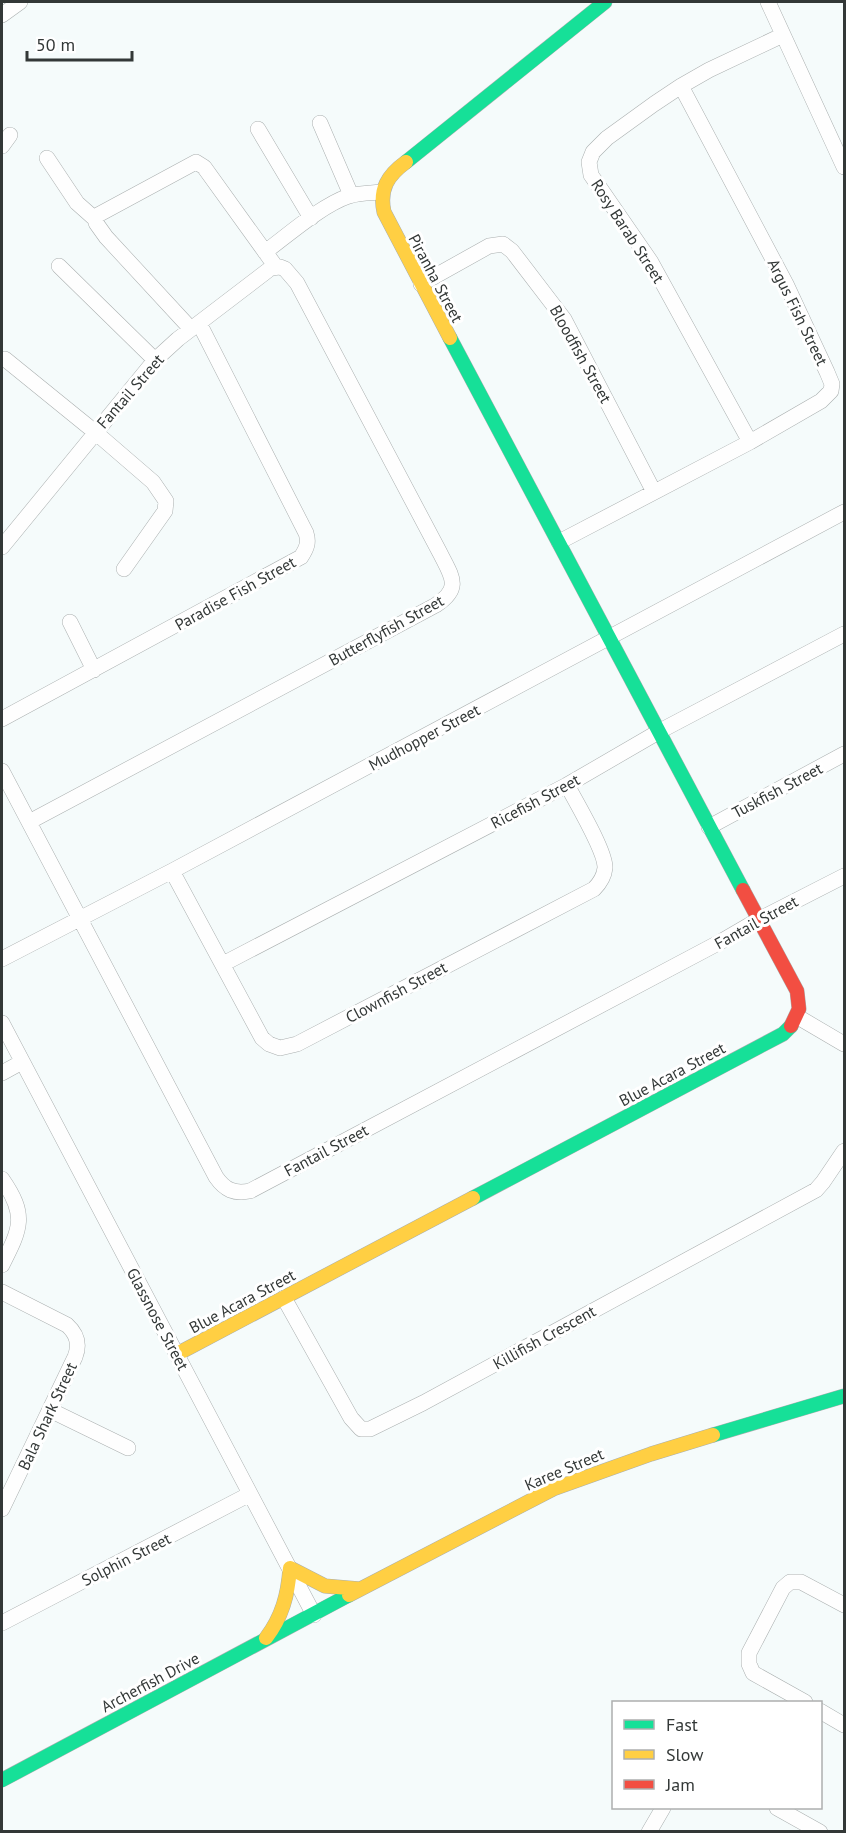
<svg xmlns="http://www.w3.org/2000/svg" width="846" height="1833" font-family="'PT Sans',sans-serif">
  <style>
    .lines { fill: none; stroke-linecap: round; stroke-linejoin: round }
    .street-casing { stroke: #aaafaf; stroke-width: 16 }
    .fast-casing { stroke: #aaafaf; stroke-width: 15 }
    .slow-casing { stroke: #aaafaf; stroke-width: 15 }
    .jam-casing { stroke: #aaafaf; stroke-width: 15 }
    .street { stroke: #fefefe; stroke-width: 15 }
    .fast { stroke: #16e098; stroke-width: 14 }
    .slow { stroke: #ffcf43; stroke-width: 14 }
    .jam { stroke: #f24e42; stroke-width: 14 }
    .labels { text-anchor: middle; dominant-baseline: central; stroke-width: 6; stroke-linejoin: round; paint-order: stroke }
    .street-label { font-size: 16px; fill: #333837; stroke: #fff }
  </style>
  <rect width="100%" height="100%" fill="#f5fbfb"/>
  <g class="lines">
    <defs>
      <path id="street" d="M768,2L844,167
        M2,15L20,2
        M320,123L351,195
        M258,129L311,218
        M2,146L10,135
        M47,158L77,203L95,219
        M265,252C288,235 322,205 349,196C359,193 371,193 382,192
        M59,266L155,360
        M421,284L489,246L503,244L512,251L564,319L654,492
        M191,329L106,237L96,223V216L196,162L204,167L276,267
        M5,359L95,432L153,482L166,501L165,511L124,569
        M750,442L651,262L591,175L589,162L593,152L607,138L654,104L681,86L709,70L783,35
        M559,542L750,442L821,401L831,391L832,384L827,372L786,284L681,86
        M2,547L155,360L178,339L271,268L280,267L285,269L297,283L440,553C452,577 462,588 436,605L29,822
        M70,622L94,670
        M2,719L301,557C307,548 309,542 306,533L199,323
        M2,771L216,1177C225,1190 234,1194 250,1191L722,941L758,920L844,876
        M709,827L844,754
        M172,871L262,1038L269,1044L280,1048L297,1044L594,889C600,883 604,877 605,868C606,852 576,802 567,785
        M2,959L172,871L844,512
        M223,964L567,785L660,731L844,634
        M798,1017L844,1044
        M2,1023L314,1615
        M2,1073L22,1062
        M2,1179C27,1215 21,1228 2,1265
        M2,1292L67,1325C77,1334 80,1344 75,1357L2,1509
        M284,1298L351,1418L361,1429H370L423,1403L816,1190L823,1182L844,1151
        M50,1410L128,1448
        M2,1623L250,1494
        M805,1702L753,1673L749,1664V1653L783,1588L790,1582H801L844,1605
        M820,1711L844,1725
        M777,1808L820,1832
        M649,1832L663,1808"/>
      <path id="fast" d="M406,162L605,2
        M450,338L743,890
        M473,1198L783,1034L791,1026
        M713,1435L844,1396
        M2,1780L349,1595"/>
      <path id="slow" d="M406,162C388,175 379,189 384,212L450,338
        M177,1354L473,1198
        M349,1595L553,1489L651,1454L713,1435
        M266,1638C282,1617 288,1595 290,1568L325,1586L360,1589"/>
      <path id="jam" d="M743,890L797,991L799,1009L791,1026"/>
    </defs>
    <use href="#street" class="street-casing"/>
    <use href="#fast" class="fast-casing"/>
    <use href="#slow" class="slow-casing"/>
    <use href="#jam" class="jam-casing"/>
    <use href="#street" class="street"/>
    <use href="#fast" class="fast"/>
    <use href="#slow" class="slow"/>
    <use href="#jam" class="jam"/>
  </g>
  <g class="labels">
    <g class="street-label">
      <text transform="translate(628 231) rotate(57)">Rosy Barab Street</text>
      <text transform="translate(436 278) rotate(62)">Piranha Street</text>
      <text transform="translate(798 312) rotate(64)">Argus Fish Street</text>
      <text transform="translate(581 354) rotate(61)">Bloodfish Street</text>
      <text transform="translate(130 391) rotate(-49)">Fantail Street</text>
      <text transform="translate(235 593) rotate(-29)">Paradise Fish Street</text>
      <text transform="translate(386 630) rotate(-29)">Butterflyfish Street</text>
      <text transform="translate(424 737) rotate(-28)">Mudhopper Street</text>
      <text transform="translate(777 790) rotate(-28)">Tuskfish Street</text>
      <text transform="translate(535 801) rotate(-28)">Ricefish Street</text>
      <text transform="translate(756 922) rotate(-29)">Fantail Street</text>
      <text transform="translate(396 992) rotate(-28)">Clownfish Street</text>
      <text transform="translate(672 1074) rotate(-28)">Blue Acara Street</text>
      <text transform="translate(326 1150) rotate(-28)">Fantail Street</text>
      <text transform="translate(242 1301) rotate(-28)">Blue Acara Street</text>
      <text transform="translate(158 1319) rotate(62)">Glassnose Street</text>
      <text transform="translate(544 1337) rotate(-29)">Killifish Crescent</text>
      <text transform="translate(47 1416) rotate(-65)">Bala Shark Street</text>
      <text transform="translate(564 1469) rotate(-23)">Karee Street</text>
      <text transform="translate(126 1559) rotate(-27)">Solphin Street</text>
      <text transform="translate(150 1682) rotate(-28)">Archerfish Drive</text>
    </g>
  </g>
  <rect width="846" height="1833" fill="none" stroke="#333837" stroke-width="6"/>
  <rect x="612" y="1701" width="210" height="108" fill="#ffffff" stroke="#adafaf" stroke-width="1.5"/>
  <rect x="624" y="1720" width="30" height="9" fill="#16e098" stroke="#adafaf" stroke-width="1.5"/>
  <text x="666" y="1731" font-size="18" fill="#333837">Fast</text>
  <rect x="624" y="1750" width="30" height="9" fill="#ffcf43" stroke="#adafaf" stroke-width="1.5"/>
  <text x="666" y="1761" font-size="18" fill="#333837">Slow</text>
  <rect x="624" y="1780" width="30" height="9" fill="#f24e42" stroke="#adafaf" stroke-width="1.5"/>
  <text x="666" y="1791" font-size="18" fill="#333837">Jam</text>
  <path d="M27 51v9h105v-9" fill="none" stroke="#333837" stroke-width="3"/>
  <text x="36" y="51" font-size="18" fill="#333837" stroke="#ffffff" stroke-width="4.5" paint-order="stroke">50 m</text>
</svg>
